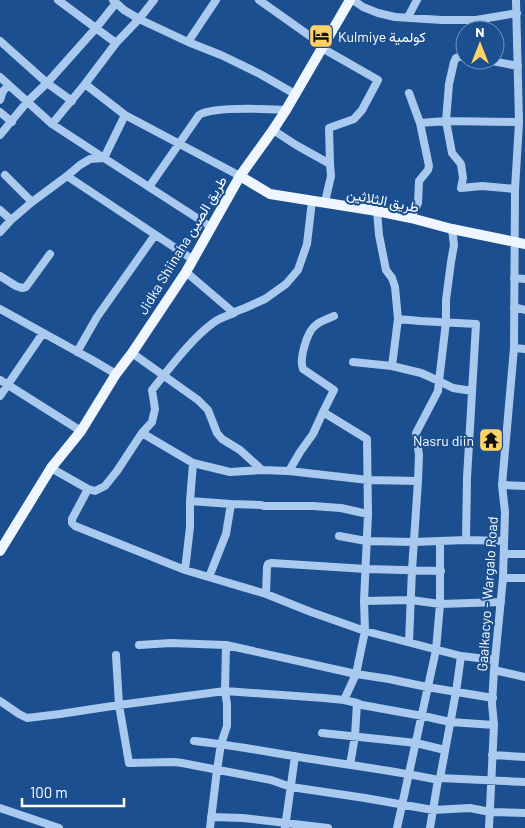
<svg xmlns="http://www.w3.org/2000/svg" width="525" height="828" font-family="Barlow,Vazirmatn,sans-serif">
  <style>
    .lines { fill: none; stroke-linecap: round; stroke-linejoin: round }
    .minor { stroke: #a9c9ee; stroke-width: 8 }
    .major { stroke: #f0f6ff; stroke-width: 10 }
    .labels { text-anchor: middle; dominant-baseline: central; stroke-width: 4; stroke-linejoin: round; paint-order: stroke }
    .poi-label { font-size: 14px; fill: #fff; stroke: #1b4f8f; text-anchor: start }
    .street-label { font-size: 14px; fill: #fff; stroke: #1b4f8f }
  </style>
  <rect width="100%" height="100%" fill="#1b4f8f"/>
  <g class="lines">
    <path class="minor" d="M58,0L116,43
      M113,0L124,10L139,19L188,42L221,55L260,74L295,94
      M259,0L324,46
      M353,0L363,7L378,13L395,17L442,20H476L517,13
      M408,17L417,0
      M0,41L47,83L72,101
      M188,42L216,0
      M322,48L378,80L362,110L354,119L329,128L330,164
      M465,57H459L456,58L454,62L449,84L446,121L452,153L461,164L463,178L461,188L482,186L515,189
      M487,60L518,66
      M0,77L52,124L104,158L149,187L211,227
      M85,84L125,115L240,176
      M409,93L420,123L429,166L428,170L419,181L418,203L411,218
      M0,100L3,91L9,85
      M0,112L12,122
      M420,123L446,121L519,122
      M52,124L85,84L116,43L139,19L154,0
      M273,130L296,145L330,164L331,176L325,202
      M0,135L27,102L47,83L96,28L116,3
      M5,175L32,202
      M67,176L192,259
      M149,187L199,115C213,106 267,109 286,110
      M0,210L11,220
      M377,211L379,235L386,270L392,278L395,287L398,319L392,366
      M0,232L11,220L32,202L67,176L80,165L90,159L104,158L125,115
      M186,272L234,313L237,311L245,308L265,299L286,284L298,270L307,244L312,201
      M0,276L16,286L22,288L26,287L50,254
      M514,278L525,279
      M514,307L525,310
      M0,309L94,361L116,374
      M398,319L420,321L476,324L467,478L466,540
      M514,348L525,349
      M77,352L97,317L155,235
      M132,353L198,400L208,410L217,433L222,439L240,450L262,470
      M353,362L392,366L421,373L439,381L446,322V300L451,262L454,245L452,229
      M0,380L81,431
      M0,396L43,333
      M142,433L193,463L230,472L262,470L289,471L368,480L418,481
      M51,468L88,489L72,519V523L75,526L185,570L266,594L311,612L365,631L461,656L495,660
      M289,471L300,452L313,434L323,412
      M502,485L525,486
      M88,489L95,491L105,486L117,471L142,433L152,422L155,409L152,390C169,369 191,339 213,323C219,318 227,316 234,313
      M190,501L231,504L261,505L264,506H313L341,508L368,514
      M339,536L366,541L414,542L466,540L504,541
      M504,554H525
      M185,570L190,527V501L193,463
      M209,577L226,534L231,504
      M503,578H525
      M266,594L267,567L268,564L272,563L366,569L441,571
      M364,601L411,600L440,604L501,602
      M409,642L412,570L418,481L419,455L416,433L438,391L439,381L453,388L472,391
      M139,645L171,643L226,645L356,674L389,679L427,687L493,698
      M116,655L119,705L129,763L174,762L182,763L271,780L291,787L365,798L433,810L470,808L490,812L525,813
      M494,670L525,677
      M344,700L357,703L355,736L350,765
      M0,701L19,714L27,718L60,714L119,705L225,691L324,698L344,700L356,674L365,631L364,601L368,514L367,439L323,412L334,390L303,369C299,359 307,331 316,325C320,321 328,319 334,316
      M357,703L362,705L428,717L450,722L494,725
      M322,733L416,743L445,750
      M194,741C234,745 273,753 312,759C354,766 397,771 438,780L440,778L525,782
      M492,755L525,757
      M440,778L456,692L461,656
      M0,808L59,828
      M211,817L243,818L328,828
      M210,828L217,770L221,744L227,726V704L225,691L226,645
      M285,828L295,756
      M397,828L436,650L440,604V541
      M430,828L438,780
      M489,828L494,725L492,704L494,670L503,578L505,512L502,485L514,348L515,189L519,122L516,0"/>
    <path class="major" d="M240,176L270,194L377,211L411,218L452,229L525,244
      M0,551L51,468L81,431L116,374L132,353L186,272L240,176L273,130L286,110L350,0"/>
  </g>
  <defs>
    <symbol id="hotel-square" viewBox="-11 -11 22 22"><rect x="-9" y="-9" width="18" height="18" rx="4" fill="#ffd166" stroke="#1b4f8f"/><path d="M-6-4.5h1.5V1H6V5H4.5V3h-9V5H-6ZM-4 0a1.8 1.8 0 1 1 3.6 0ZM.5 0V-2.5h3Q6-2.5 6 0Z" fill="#111"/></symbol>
    <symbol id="temple-square" viewBox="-11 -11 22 22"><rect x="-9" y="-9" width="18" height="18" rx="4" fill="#ffd166" stroke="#1b4f8f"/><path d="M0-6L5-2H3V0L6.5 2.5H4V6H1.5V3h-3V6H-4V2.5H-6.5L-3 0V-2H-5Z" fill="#111"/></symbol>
  </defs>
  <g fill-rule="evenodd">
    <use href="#hotel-square" x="307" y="22" width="28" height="28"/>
    <use href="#temple-square" x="477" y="426" width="28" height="28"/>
  </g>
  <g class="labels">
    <g class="poi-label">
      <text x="338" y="36">Kulmiye كولمية</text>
      <text x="474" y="440" text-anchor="end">Nasru diin</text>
    </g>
    <g class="street-label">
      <text transform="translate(383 200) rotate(11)">طريق الثلاثين</text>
      <text transform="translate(182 245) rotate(-59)">Jidka Shiinaha طريق الصين</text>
      <text transform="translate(487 594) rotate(-86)">Gaalkacyo - Wargalo Road</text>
    </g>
  </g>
  <g transform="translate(480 45)"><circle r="24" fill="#1b4f8f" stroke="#7695bc"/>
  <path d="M0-4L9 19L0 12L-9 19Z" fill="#ffd166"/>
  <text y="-8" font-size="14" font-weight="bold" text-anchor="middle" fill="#ffffff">N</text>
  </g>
  <path d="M22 798v8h102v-8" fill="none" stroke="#ffffff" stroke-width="2.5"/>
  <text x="30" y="798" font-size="15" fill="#ffffff" stroke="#1b4f8f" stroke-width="4" paint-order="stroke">100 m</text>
</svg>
